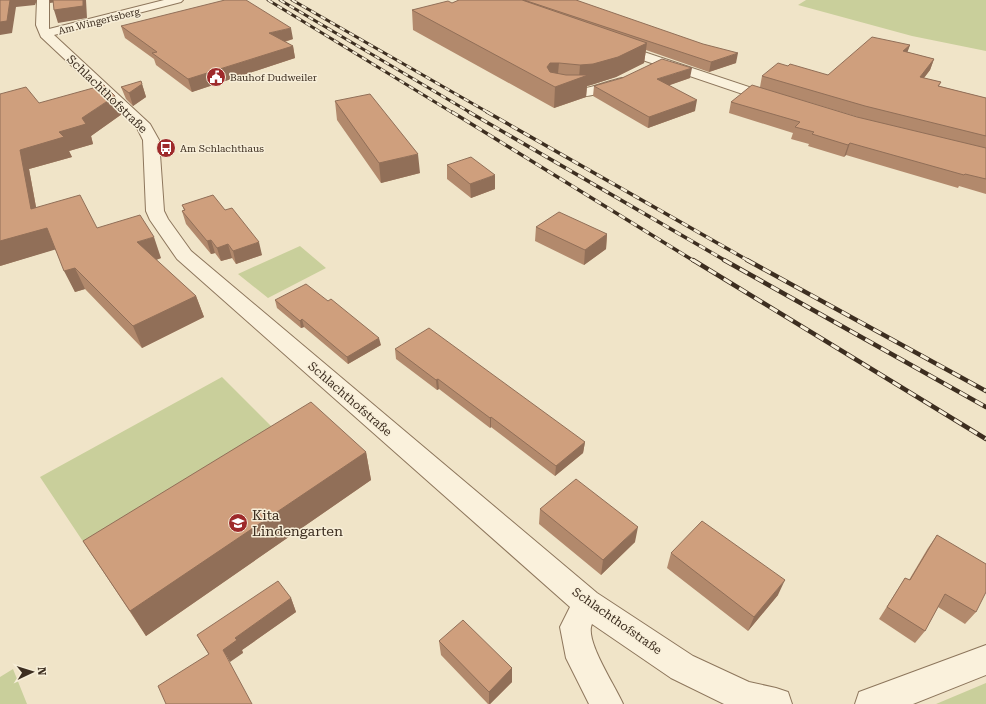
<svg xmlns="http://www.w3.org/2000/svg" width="986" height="704" font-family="'Roboto Serif',serif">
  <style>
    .green { fill: #c9cf9b }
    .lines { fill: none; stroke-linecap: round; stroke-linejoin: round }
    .minor-casing { stroke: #8d765c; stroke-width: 2 }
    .minor { fill: #faf1dc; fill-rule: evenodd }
    .rail-far2-casing { stroke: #3d2e20; stroke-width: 3 }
    .rail-far1-casing { stroke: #3d2e20; stroke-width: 3.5 }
    .rail-casing { stroke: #3d2e20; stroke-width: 4.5 }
    .rail-far2 { stroke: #f7eed8; stroke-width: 2; stroke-dasharray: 5.5; stroke-linecap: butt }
    .rail-far1 { stroke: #f7eed8; stroke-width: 2.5; stroke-dasharray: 7; stroke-linecap: butt }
    .rail { stroke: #f7eed8; stroke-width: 3; stroke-dasharray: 9; stroke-linecap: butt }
    .wall { fill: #b2896c; fill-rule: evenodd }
    .shaded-wall { fill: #916f58 }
    .building { fill: #cf9f7d; stroke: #916f58 }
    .labels { text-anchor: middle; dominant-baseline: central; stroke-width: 3; stroke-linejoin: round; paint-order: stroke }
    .far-street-label { font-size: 10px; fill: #3d2e20; stroke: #f7eed8 }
    .far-poi-label { font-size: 10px; fill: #3d2e20; stroke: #f7eed8; text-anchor: start }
    .street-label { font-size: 12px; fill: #3d2e20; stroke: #f7eed8 }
    .near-poi-label { font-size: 14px; fill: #3d2e20; stroke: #f7eed8; text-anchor: start }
  </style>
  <rect width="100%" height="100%" fill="#f0e4c8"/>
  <path class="green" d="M806,0H986V51L912,36L798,5Z
    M300,246L326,268L268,298L238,274Z
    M222,377L291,446L100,567L40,477Z
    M13,669L27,704H0V677Z
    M986,683V704H936Z"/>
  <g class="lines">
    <defs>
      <path id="minor" d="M37,0H49V29L164,0H183L181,2L54,35L150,124L159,140L164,211L168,219L191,251L597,593L693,656L749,682L776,688L788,692L792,704H724L671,678L592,624C584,640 616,687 623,704H589L566,658L560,627L570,607L177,259L150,220L146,211L143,140L136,126L41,37L36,25Z
        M617,43L779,97L781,100L779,103H769L613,50L611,47L613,44Z
        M622,78L627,79L629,82L627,85C601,94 579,101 552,94L550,91L552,88C561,86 571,90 581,89C595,87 608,81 622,78Z
        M986,645V675L913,704H855L859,692Z"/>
    </defs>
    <use href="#minor" class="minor-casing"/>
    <use href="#minor" class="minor"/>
    <defs>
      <path id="rail-far2" d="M268,0L453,113
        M280,0L471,113
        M292,0L489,113"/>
      <path id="rail-far1" d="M452,112L694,261
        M469,112L726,261
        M487,112L749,261"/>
      <path id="rail" d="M693,260L986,439
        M724,260L986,407
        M747,260L986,391"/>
    </defs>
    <use href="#rail-far2" class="rail-far2-casing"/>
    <use href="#rail-far1" class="rail-far1-casing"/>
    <use href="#rail" class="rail-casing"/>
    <use href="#rail-far2" class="rail-far2"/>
    <use href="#rail-far1" class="rail-far1"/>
    <use href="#rail" class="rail"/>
  </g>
  <path class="wall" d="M459,0H576L736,63L709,72L646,50L644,63L616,77L591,85L587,86L586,97L554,108L413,30L412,10L452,3Z
    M121,26L293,39L285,42L293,46L295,58L192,92L156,65L154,59L125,38Z
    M910,45L907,52L934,59L930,70L924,78L941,82L939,86L986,98V194L959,186L958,188L846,155L844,157L808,146L809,144L791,139L793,133L729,113L731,102L760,87L762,76L788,66L828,75ZM789,96L861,118L857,117Z
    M690,78L669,85L695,111L648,128L593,96L594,86Z
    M142,84L146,97L133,106L126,99L121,87Z
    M335,101L420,173L381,183L337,120Z
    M39,103L122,114L91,136L93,144L69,151L72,157L29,169L36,207L97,228L161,258L156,260L196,296L204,317L142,348L85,289L75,292L55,249L0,266Z
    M447,165L495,189L471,198L447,179Z
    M182,205L225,210L262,255L236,264L232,258L221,261L215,253L211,254L186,224L182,211L184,210Z
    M536,227L607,234L606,249L584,265L535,241Z
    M275,300L328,301L381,345L348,364L304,327L301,328L277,308Z
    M395,349L585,442L583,453L555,476L491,427L490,428L439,389L437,390L396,359Z
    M366,452L371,480L146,636L83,541Z
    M540,509L635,542L601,575L539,524Z
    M937,535L976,612L965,624L938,607L925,631L915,643L879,619L905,578L909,580L928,548Z
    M671,553L778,595L748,631L667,568Z
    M291,598L296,612L242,650L243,653L209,655L197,635Z
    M439,641L512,668V682L490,704H488L441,655Z"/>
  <path class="shaded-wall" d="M10,0H37L35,5L16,7L12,33L0,35V22Z
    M49,0H56L57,2L50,3Z
    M83,0H86L87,18L58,23L54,10Z
    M291,28L293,39L271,45L269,33Z
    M647,43L644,63L616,77L591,85L587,86L586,97L554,108L555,87L579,78L580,65Z
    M910,45L906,56L903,51Z
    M293,46L295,58L192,92L188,79Z
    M738,53L736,63L709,72L711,62Z
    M934,59L930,70L916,88L920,77Z
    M550,63H559L557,84L547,67Z
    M692,68L690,78L656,90L657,79Z
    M142,84L146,97L133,106L129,93Z
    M115,96L122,114L91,136L93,144L69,151L72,157L29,169L40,229L47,228L57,249L0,266V241L20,150L59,132L82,118Z
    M697,100L695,111L648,128L649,117Z
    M850,143L846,155L844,157L848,145Z
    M418,154L420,173L381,183L379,163Z
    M495,175V189L471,198L470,184Z
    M607,234L606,249L584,265L585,250Z
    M154,237L161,258L145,264L137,242Z
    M211,240L215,253L211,254L207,241Z
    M259,242L262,255L236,264L233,251Z
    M228,244L232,258L221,261L217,248Z
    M75,268L85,289L75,292L64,271Z
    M196,296L204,317L142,348L133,326Z
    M302,319L304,327L301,328L300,321Z
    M379,338L381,345L348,364L347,357Z
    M438,379L439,389L437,390L436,380Z
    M491,417V427L490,428V418Z
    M585,442L583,453L555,476L556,466Z
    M366,452L371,480L146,636L130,611Z
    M638,527L635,542L601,575L603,560Z
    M785,580L778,595L748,631L754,617Z
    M291,598L296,612L242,650L243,653L230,662L223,650L235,638Z
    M512,668V682L490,704H489V692Z"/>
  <path class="building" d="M0,0H10L7,21L0,22Z
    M53,0H83V6L54,10Z
    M225,0H246L291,28L269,33L293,46L188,79L152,53L157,52L121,26Z
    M459,0H522L647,43L618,57L593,64L580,65L559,63H550L547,67L550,72L566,75H588L555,87L412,10L448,1L452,3Z
    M524,0H576L703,44L738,53L711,62Z
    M872,37L910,45L903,51L934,59L920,77L941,82L938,86L986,98V136L865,106L762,76L778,63L788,66L790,64L828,75Z
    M662,59L692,68L657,79L697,100L649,117L594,86L622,78Z
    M141,81L142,84L129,93L121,87Z
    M104,85L115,96L82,118L86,124L59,132L64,137L20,150L31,209L80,195L97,228L140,215L154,237L137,242L196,296L133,326L75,268L64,271L47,228L0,241V94L26,87L39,103Z
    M752,85L857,117L986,148V179L965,174L964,175L850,143L848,145L812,134L814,132L795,127L800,122L731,102Z
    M370,94L418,154L379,163L335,101Z
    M471,157L495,175L470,184L447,165Z
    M213,195L225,210L232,208L259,242L233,251L228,244L217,248L211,240L207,241L182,211L185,210L182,205Z
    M559,212L607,234L585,250L536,227Z
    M306,284L328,301L331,299L379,338L347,357L302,319L300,321L275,300Z
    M429,328L585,442L556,466L491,417L490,418L438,379L436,380L395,349Z
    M311,402L366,452L130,611L83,541Z
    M576,479L638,527L603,560L540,509Z
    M702,521L785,580L754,617L671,553Z
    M937,535L986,564V592L976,612L945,594L925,631L887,607L905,578L910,580Z
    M278,581L291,598L235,638L237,640L223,650L252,704H166L158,686L209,654L197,635Z
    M463,620L512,668L489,692L439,641Z"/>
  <defs>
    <symbol id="civic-disc" viewBox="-11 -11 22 22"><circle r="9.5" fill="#9e2a2b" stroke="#f7eed8"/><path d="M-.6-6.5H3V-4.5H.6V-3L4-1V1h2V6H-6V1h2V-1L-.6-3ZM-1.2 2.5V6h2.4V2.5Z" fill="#fff"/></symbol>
    <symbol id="bus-disc" viewBox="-11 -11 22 22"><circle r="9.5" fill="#9e2a2b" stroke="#f7eed8"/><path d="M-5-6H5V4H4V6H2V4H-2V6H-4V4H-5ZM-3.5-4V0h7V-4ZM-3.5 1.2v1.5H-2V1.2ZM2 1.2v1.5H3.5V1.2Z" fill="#fff"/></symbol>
    <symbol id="school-disc" viewBox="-11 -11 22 22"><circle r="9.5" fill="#9e2a2b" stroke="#f7eed8"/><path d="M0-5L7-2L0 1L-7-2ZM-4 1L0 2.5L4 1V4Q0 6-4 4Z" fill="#fff"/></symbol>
  </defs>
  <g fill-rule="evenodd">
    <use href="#civic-disc" x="205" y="66" width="22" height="22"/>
    <use href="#bus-disc" x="155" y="137" width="22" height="22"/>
    <use href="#school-disc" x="227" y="512" width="22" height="22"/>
  </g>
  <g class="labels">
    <g class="far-street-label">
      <text transform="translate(99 21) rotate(-14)">Am Wingertsberg</text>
    </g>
    <g class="far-poi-label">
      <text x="230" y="77">Bauhof Dudweiler</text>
      <text x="180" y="148">Am Schlachthaus</text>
    </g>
    <g class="street-label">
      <text transform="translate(107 94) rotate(44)">Schlachthofstraße</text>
      <text transform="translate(350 399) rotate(41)">Schlachthofstraße</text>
      <text transform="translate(617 621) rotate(35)">Schlachthofstraße</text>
    </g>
    <g class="near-poi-label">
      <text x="252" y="515">Kita<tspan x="252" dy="16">Lindengarten</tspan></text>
    </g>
  </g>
  <g transform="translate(32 672) rotate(86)" stroke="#f7eed8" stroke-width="3" paint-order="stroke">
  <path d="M0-3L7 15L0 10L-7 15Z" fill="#3d2e20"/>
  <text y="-6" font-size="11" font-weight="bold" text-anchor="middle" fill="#3d2e20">N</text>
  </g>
</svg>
